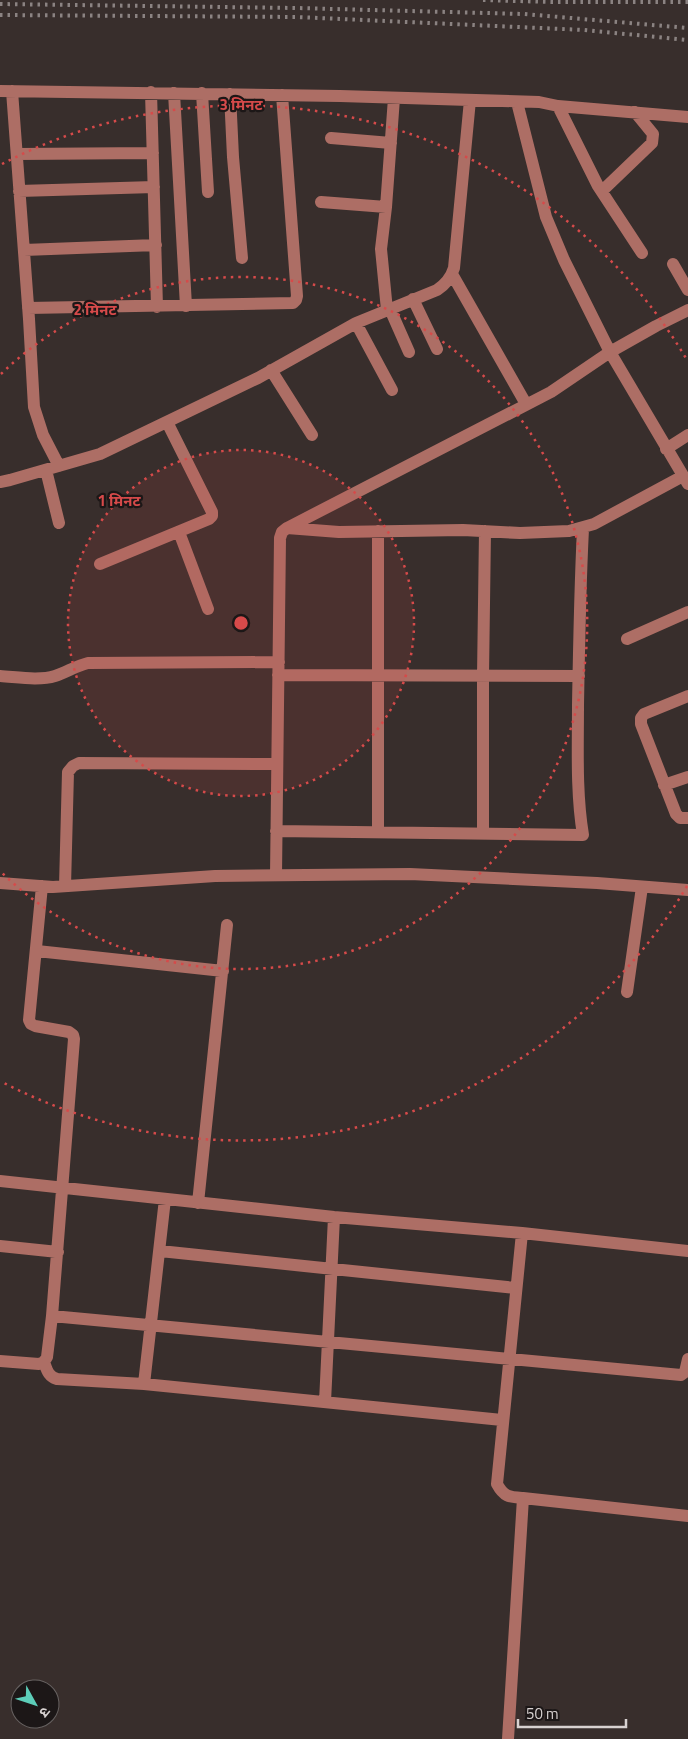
<svg xmlns="http://www.w3.org/2000/svg" width="688" height="1739" font-family="'Titillium Web','Noto Sans Devanagari',sans-serif">
  <style>
    .lines { fill: none; stroke-linecap: round; stroke-linejoin: round }
    .minor { stroke: #ad6e65; stroke-width: 12 }
    .rail { stroke: #8b8382; stroke-width: 4; stroke-dasharray: 2.5 5; stroke-linecap: butt }
    .ring { fill: none; stroke: #d64a4a; stroke-width: 2.5; stroke-dasharray: 2.5 5 }
    .centre { fill: #d64a4a; stroke: #1c1717; stroke-width: 2.5 }
    .ring-label { font-size: 15px; text-anchor: middle; font-weight: bold; fill: #d64a4a; stroke: #1c1717; stroke-width: 4.5; stroke-linejoin: round; paint-order: stroke }
  </style>
  <rect width="100%" height="100%" fill="#382e2c"/>
  <g class="lines">
    <path class="minor" d="M0,91L340,96L539,102L558,106L688,117
      M12,91L29,319L34,407L43,435L59,466
      M151,92L157,307
      M174,93L186,306
      M202,93L208,192
      M230,94L233,157L242,258
      M517,102L546,217L564,260L610,352L688,484
      M558,106L598,186L642,253
      M331,138L391,143
      M17,154L153,153
      M19,191L154,187
      M602,191L652,143L653,134L635,112
      M321,202L386,207
      M24,250L156,245
      M673,264L688,290
      M452,274L526,404
      M413,299L437,349
      M28,308L293,303L296,300L297,296L282,95
      M390,309L409,352
      M387,310L381,249L386,207L394,98
      M356,323L392,390
      M271,370L312,435
      M666,449L688,435
      M46,470L59,523
      M0,482L10,480L100,454L258,378L356,323L437,290C446,284 451,278 454,268L470,100
      M287,528L551,392L610,352L656,326L688,310
      M378,531V832
      M179,532L208,609
      M100,564L209,519L212,516V512L167,422
      M627,639L688,612
      M278,675L579,676
      M0,676C17,677 39,681 55,676C67,672 76,666 88,663L279,662
      M688,696L644,714L641,718V724L676,814L680,818H688
      M664,785L688,777
      M276,831L583,835C576,792 578,748 578,705C579,646 580,587 583,529
      M483,833V676L485,531
      M276,875L280,538L282,532L287,528L339,532L463,530L520,533L569,531L594,524L683,476
      M0,883L53,887L215,876L410,874L597,883L688,890
      M65,886L68,772L73,766L79,763L277,764
      M37,951L223,971
      M627,992L642,887
      M0,1181L334,1217L522,1233L688,1251
      M198,1203L227,925
      M522,1233L497,1484C504,1497 509,1497 523,1498L688,1516
      M0,1246L58,1252
      M160,1251L516,1288
      M52,1316L681,1375L685,1372L688,1359
      M0,1361L39,1364L44,1362L47,1357L52,1316L74,1039L73,1035L69,1032L35,1026L31,1024L29,1020L42,886
      M44,1362C47,1370 48,1376 57,1379L144,1384L502,1420
      M144,1384L165,1199
      M325,1402L334,1217
      M508,1739L523,1498"/>
    <path class="rail" d="M483,0L551,2H688
      M0,4L296,8L524,14L688,28
      M0,15L297,17L584,30L688,40"/>
  </g>
  <circle cx="241" cy="623" r="173" fill="#d64a4a" fill-opacity=".12"/>
  <g class="ring">
    <circle cx="241" cy="623" r="173"/>
    <path d="M1 374A346 346 0 1 1 1 872"/>
    <path d="M687 886A518 518 0 0 1 2 1082M2 164A518 518 0 0 1 687 360"/>
  </g>
  <circle cx="241" cy="623" r="8" class="centre"/>
  <g class="ring-label">
    <text x="241" y="110">3 मिनट</text>
    <text x="95" y="315">2 मिनट</text>
    <text x="119" y="506">1 मिनट</text>
  </g>
  <g transform="translate(35 1704) rotate(130)"><circle r="24" fill="#1c1717" stroke="#676261"/>
  <path d="M0-4L9 19L0 12L-9 19Z" fill="#5dceb9"/>
  <text y="-8" font-size="14" font-weight="bold" text-anchor="middle" fill="#d8d2d1">उ</text>
  </g>
  <path d="M518 1719v8h108v-8" fill="none" stroke="#d8d2d1" stroke-width="2.5"/>
  <text x="526" y="1719" font-size="15" fill="#d8d2d1" stroke="#1c1717" stroke-width="4" paint-order="stroke">50 m</text>
</svg>
